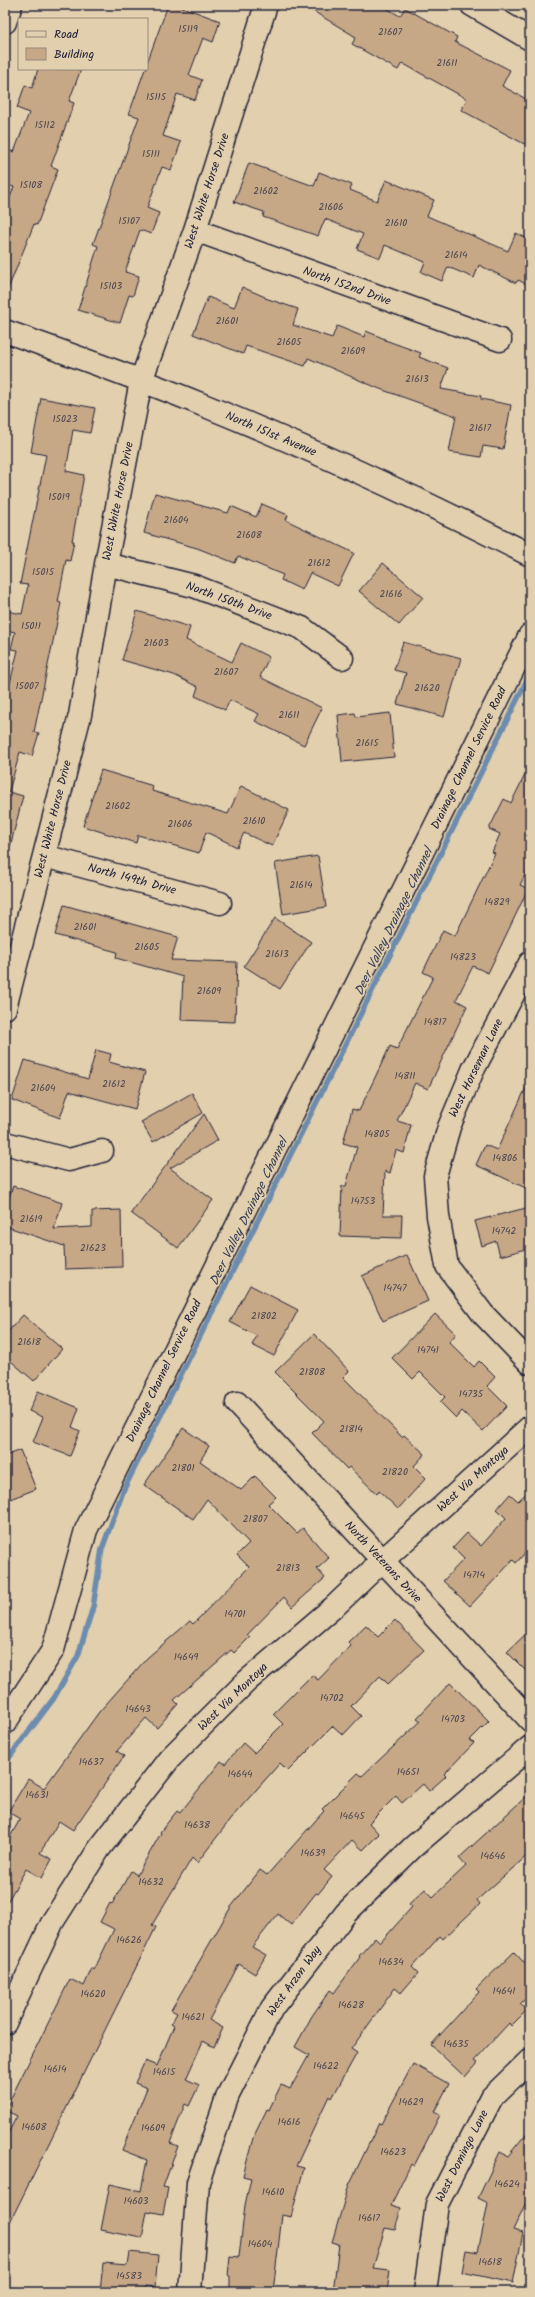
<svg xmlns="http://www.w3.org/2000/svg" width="535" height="2297" font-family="Kalam,sans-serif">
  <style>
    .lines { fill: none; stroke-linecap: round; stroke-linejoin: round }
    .stream { stroke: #6c8caf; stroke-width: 5.5 }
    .building { fill: #c6a887; stroke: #22223b }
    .minor-casing { stroke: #22223b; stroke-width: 25 }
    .minor { stroke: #e2cfad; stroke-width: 22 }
    .labels { text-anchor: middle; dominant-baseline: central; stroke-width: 4; stroke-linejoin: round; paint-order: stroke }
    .number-label { font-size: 10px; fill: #4b444e }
    .street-label { font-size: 12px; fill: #22223b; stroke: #e2cfad }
    .water-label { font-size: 13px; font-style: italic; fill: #343d58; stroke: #e2cfad }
  </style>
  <rect width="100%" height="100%" fill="#e2cfad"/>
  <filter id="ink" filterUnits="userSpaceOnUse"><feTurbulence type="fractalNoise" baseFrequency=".025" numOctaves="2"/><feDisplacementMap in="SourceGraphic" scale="8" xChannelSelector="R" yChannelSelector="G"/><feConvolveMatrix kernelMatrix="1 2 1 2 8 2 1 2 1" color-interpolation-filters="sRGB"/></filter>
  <g filter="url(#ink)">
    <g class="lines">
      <path class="stream" d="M5,1763L54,1698L78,1656L93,1607L102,1549L124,1489L530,674"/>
    </g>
    <path class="building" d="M168,5H177L220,21L213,42L203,38L189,75L202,80L195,100L177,94L163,136L181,142L171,170L162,167L147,208L159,213L151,234L140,230L125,272L139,276L133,296L129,295L120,323L78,310L98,246L93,244L139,117L129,114L145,69H147V63Z
      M303,5H381L400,16L405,8L457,37L455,42L510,70L502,86L530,101V147L461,110L467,99L402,63L398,70L352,44L356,37Z
      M38,69H81L69,101L74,103L51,166L58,169L37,225L34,224L6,294L5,210L14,187L5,184V149L14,152L29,113L17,108L25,85L32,88Z
      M249,163L314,186L319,172L352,185L350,190L377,201L386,180L434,200L427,216L508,251L516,233L530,240V286L518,280L516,283L479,265L474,278L448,267L442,281L421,272L425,262L385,245L380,258L357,249L363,234L325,219L318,236L263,217L264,212L234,202Z
      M242,287L265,297V298L298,309L293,325L332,338L337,326L364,337L366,331L385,339V340L421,353L419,357L448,368L441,389L481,396V399L511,405L503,449L483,446L481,457L449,452L456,416L380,389L308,358L305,366L246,346L243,354L193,334L208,297L234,308Z
      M41,398L95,408L90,433L73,430L66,471L84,475L72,541H74L70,561L66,560L58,602L61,603L34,732L39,733L32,756L20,752L9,791L5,790V704L18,650L11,649L15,632L5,630V623L7,611L22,614L28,585L20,584L46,455L31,452Z
      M155,493L228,513L231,506L256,517L262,504L288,515L286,520L354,553L338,586L310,573L302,590L281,580L283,575L238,556L235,563L197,548L144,533Z
      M383,563L423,597L399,625L359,591Z
      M137,611L190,627L186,640L232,662L241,643L269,657L260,677L322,708L304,745L255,721L259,714L230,700L225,710L195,696L198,687L174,675L122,660Z
      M403,642L461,658L444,717L397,704L406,673L394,670Z
      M355,713L356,717L390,713L394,757L342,762L338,715Z
      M530,765V865L520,885L528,889L488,973L473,966L456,1000L467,1006L428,1089L415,1083L397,1121L411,1125L404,1153L396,1150L390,1173L385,1171L383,1215H402L401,1238L340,1236L342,1186H346L357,1147L343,1143L352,1109L359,1111L390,1046L397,1049L433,977L423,972L443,930L455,936L495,853L492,852L500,834L489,829L504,799L511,803Z
      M101,770L153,786L152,791L228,814L241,786L289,810L272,846L244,833L237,847L206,832L199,853L138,835L136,843L83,826Z
      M5,791L23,796L10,847L5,846Z
      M318,856L326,907L283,914L275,863Z
      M64,905L178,937L171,960L237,962L235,1022L181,1020L183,977L116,958L117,952L55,935Z
      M275,918L311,942L280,989L244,966Z
      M96,1050L111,1054L109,1062L145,1072L135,1109L69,1091L60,1118L12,1100L25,1060L88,1079Z
      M530,1079V1190L476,1165L485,1145L497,1150Z
      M192,1093L203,1113L153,1142L141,1122Z
      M204,1114L218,1140L170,1168L213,1200L178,1248L131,1213Z
      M13,1186L62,1203L54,1229L92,1227V1211L121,1210L122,1267L65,1269L64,1246L5,1226V1209Z
      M530,1207V1248L500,1256L496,1241L482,1246L475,1221Z
      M407,1255L428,1301L383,1321L362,1276Z
      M250,1285L298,1310L274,1356L252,1345L257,1336L230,1322Z
      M435,1314L456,1334L449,1342L474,1367L479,1361L495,1377L487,1386L507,1406L483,1431L462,1411L456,1418L440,1402L445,1397L420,1372L413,1379L392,1358Z
      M23,1315L62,1349L34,1381L5,1356V1335Z
      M314,1334L349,1371L343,1377L402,1437L404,1435L425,1454L414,1466L426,1478L398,1509L379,1491L377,1494L349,1467L347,1469L312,1433L324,1421L275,1372Z
      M38,1391L79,1408L72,1427L80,1431L70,1456L33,1442L43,1417L29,1411Z
      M183,1428L209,1446L200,1461L241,1490L255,1476L276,1497L268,1504L297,1533L303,1528L329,1558L317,1569L325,1578L292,1607L284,1597L247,1635L250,1637L234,1653L231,1650L174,1700L178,1704L157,1728L146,1718L117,1751L124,1756L73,1830L59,1821L40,1853L52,1859L42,1878L26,1869L5,1906V1846L20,1819L8,1812L28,1779L44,1788L99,1712L147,1658L190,1621L193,1624L249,1567L237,1555L249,1543L207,1499L193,1519L144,1485Z
      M20,1450L36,1489L5,1501V1456Z
      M530,1490V1547L516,1563L513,1560L470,1606L443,1581L464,1559L453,1548L467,1533L481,1546L506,1518L497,1509L510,1494L518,1501Z
      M395,1620L424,1650L388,1684L380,1676L351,1706L361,1716L343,1735L333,1726L288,1771L280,1763L233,1816L197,1863L192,1858L152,1925L156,1927L5,2232V2139L17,2116L5,2110L70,1979L84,1986L92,1968L94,1970L114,1929L100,1922L110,1903L112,1904L131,1871L137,1875L161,1833L160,1832L177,1811L180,1813L221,1761L225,1764L243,1743L254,1753L283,1724L273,1714L312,1675L318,1680L351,1646L348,1642L366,1625L378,1637Z
      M530,1630V1675L507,1652Z
      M450,1683L489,1721L470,1740L474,1743L444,1774L446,1776L429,1791L423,1784L402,1803L396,1796L369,1823L379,1834L363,1850L352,1840L324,1870L332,1877L318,1894L316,1893L291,1925L278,1914L252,1947L266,1955L255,1974L239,1964L209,2020L223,2028L214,2047L203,2041L186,2079L199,2085L189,2106L185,2104L170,2143L178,2146L163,2187L168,2188L163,2214L147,2211L142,2238L101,2230L110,2184L141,2191L147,2160L122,2150L147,2088L135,2083L145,2061L157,2066L174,2026L171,2024L177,2013L171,2010L231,1907L260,1870L267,1875L324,1811L322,1809L358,1773L362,1776L421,1721L417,1718Z
      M530,1793V1853L477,1900L480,1904L443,1939L440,1936L412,1967L418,1973L401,1993L395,1988L351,2049L357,2053L332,2098L329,2096L296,2166L304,2168L291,2217L282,2215L273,2292H230V2276H228L230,2256L239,2257L245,2205L251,2178L243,2176L253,2138L267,2109L269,2110L281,2085L290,2089L309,2055L295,2047L312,2016L330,1990L334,1993L360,1957L359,1956L375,1938L380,1943L412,1907L409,1904L425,1889L433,1897L466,1866L459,1858Z
      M514,1952L530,1969V1994L520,2004L527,2010L511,2026L509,2023L474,2061L477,2063L465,2077L431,2045L479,1992L476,1989Z
      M413,2064L449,2084L434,2112L440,2115L414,2166L411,2164L391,2205L401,2208L395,2230L385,2228L373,2268L390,2270L387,2292H333L339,2244L332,2242L349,2185L379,2123L381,2124Z
      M530,2129V2194L513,2230L523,2233L513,2283L462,2272L466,2250L478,2252L488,2203L478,2198L500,2152L508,2156Z
      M129,2252L158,2255L155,2287L146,2286L145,2292H100L103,2263L127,2265Z"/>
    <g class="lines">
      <defs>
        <path id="minor" d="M472,5L530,39
          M5,22L11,5
          M195,230L500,340
          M5,331C71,355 138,378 203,405C314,450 423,500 530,555
          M106,564L194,586L302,628L342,658
          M44,856L220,903
          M530,963L473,1070L449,1127L435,1176L438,1216L447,1266L483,1314L530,1363
          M5,1008L80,715L106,564L141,381L195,230L266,5
          M5,1143L69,1160L102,1151
          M237,1403L530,1720
          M5,1723L53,1650L86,1530L530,635
          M5,2023L53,1921L99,1849L170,1758L247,1681L335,1606L382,1561L530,1427
          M190,2292L198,2182L228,2095L272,2008L346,1913L413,1847L530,1747
          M425,2292L437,2204L492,2097L530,2060"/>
      </defs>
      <use href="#minor" class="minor-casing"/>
      <use href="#minor" class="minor"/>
    </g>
  </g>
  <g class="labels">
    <g class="number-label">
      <text x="188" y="29">15119</text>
      <text x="390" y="32">21607</text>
      <text x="447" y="63">21611</text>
      <text x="156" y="97">15115</text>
      <text x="45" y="125">15112</text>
      <text x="151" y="154">15111</text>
      <text x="31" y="185">15108</text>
      <text x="266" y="191">21602</text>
      <text x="331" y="207">21606</text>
      <text x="129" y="221">15107</text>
      <text x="396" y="223">21610</text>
      <text x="456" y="255">21614</text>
      <text x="111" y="286">15103</text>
      <text x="227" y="321">21601</text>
      <text x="289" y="342">21605</text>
      <text x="353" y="351">21609</text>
      <text x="417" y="379">21613</text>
      <text x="65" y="419">15023</text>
      <text x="480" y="428">21617</text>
      <text x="59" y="497">15019</text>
      <text x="176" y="520">21604</text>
      <text x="249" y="535">21608</text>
      <text x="319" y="563">21612</text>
      <text x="43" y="572">15015</text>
      <text x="391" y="594">21616</text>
      <text x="31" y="626">15011</text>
      <text x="156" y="643">21603</text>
      <text x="226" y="672">21607</text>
      <text x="27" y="686">15007</text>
      <text x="427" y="688">21620</text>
      <text x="289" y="715">21611</text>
      <text x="367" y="743">21615</text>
      <text x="118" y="806">21602</text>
      <text x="254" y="821">21610</text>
      <text x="180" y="824">21606</text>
      <text x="301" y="885">21614</text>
      <text x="497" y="902">14829</text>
      <text x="85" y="927">21601</text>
      <text x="147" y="947">21605</text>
      <text x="277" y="954">21613</text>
      <text x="463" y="957">14823</text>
      <text x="209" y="991">21609</text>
      <text x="435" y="1022">14817</text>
      <text x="405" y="1076">14811</text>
      <text x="114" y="1084">21612</text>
      <text x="43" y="1088">21604</text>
      <text x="377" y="1134">14805</text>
      <text x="505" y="1158">14806</text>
      <text x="363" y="1201">14753</text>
      <text x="31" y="1219">21619</text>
      <text x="504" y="1231">14742</text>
      <text x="93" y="1248">21623</text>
      <text x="395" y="1288">14747</text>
      <text x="264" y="1316">21802</text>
      <text x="29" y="1342">21618</text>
      <text x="428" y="1350">14741</text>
      <text x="312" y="1372">21808</text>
      <text x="471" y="1394">14735</text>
      <text x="351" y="1429">21814</text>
      <text x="183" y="1468">21801</text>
      <text x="395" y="1472">21820</text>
      <text x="255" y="1519">21807</text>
      <text x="288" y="1568">21813</text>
      <text x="474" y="1575">14714</text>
      <text x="235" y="1614">14701</text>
      <text x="186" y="1657">14649</text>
      <text x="332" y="1698">14702</text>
      <text x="138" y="1709">14643</text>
      <text x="453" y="1719">14703</text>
      <text x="91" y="1762">14637</text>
      <text x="408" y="1772">14651</text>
      <text x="240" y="1774">14644</text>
      <text x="37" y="1795">14631</text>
      <text x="352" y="1816">14645</text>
      <text x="197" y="1825">14638</text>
      <text x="313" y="1853">14639</text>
      <text x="493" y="1856">14646</text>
      <text x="151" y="1882">14632</text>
      <text x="129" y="1940">14626</text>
      <text x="391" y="1962">14634</text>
      <text x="504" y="1991">14641</text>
      <text x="93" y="1994">14620</text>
      <text x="351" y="2005">14628</text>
      <text x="193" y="2017">14621</text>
      <text x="456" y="2044">14635</text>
      <text x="326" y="2066">14622</text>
      <text x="55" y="2069">14614</text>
      <text x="164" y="2072">14615</text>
      <text x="411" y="2102">14629</text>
      <text x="289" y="2122">14616</text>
      <text x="34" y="2127">14608</text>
      <text x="153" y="2128">14609</text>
      <text x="393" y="2152">14623</text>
      <text x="507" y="2184">14624</text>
      <text x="273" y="2192">14610</text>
      <text x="136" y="2201">14603</text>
      <text x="369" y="2218">14617</text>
      <text x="260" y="2244">14604</text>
      <text x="490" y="2262">14618</text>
      <text x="129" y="2276">14583</text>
    </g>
    <g class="street-label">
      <text transform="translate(207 191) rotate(-72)">West White Horse Drive</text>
      <text transform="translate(347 286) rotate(20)">North 152nd Drive</text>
      <text transform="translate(271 434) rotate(23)">North 151st Avenue</text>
      <text transform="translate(118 501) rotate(-79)">West White Horse Drive</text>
      <text transform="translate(229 601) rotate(20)">North 150th Drive</text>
      <text transform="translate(469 758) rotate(-64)">Drainage Channel Service Road</text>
      <text transform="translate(53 819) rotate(-76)">West White Horse Drive</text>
      <text transform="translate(132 879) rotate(15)">North 149th Drive</text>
      <text transform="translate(476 1068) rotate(-64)">West Horseman Lane</text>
      <text transform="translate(164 1371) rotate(-64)">Drainage Channel Service Road</text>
      <text transform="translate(473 1479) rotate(-42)">West Via Montoya</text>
      <text transform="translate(383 1562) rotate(47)">North Veterans Drive</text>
      <text transform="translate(233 1697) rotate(-44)">West Via Montoya</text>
      <text transform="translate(294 1981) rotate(-54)">West Arzon Way</text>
      <text transform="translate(462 2156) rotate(-63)">West Domingo Lane</text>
    </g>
    <g class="water-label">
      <text transform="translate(394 922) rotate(-64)">Deer Valley Drainage Channel</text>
      <text transform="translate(249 1212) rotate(-64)">Deer Valley Drainage Channel</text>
    </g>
  </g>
  <rect width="535" height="2297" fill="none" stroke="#e2cfad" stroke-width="20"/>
  <rect x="10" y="10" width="515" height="2277" fill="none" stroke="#22223b" stroke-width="1.5" filter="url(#ink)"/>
  <rect x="18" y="18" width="130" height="52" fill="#e2cfad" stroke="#958a7f"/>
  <rect x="26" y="31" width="20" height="6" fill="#e2cfad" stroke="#958a7f"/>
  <text x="54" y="38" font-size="12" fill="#22223b">Road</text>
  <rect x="26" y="48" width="20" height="12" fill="#c6a887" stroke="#958a7f"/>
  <text x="54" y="58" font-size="12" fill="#22223b">Building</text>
</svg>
